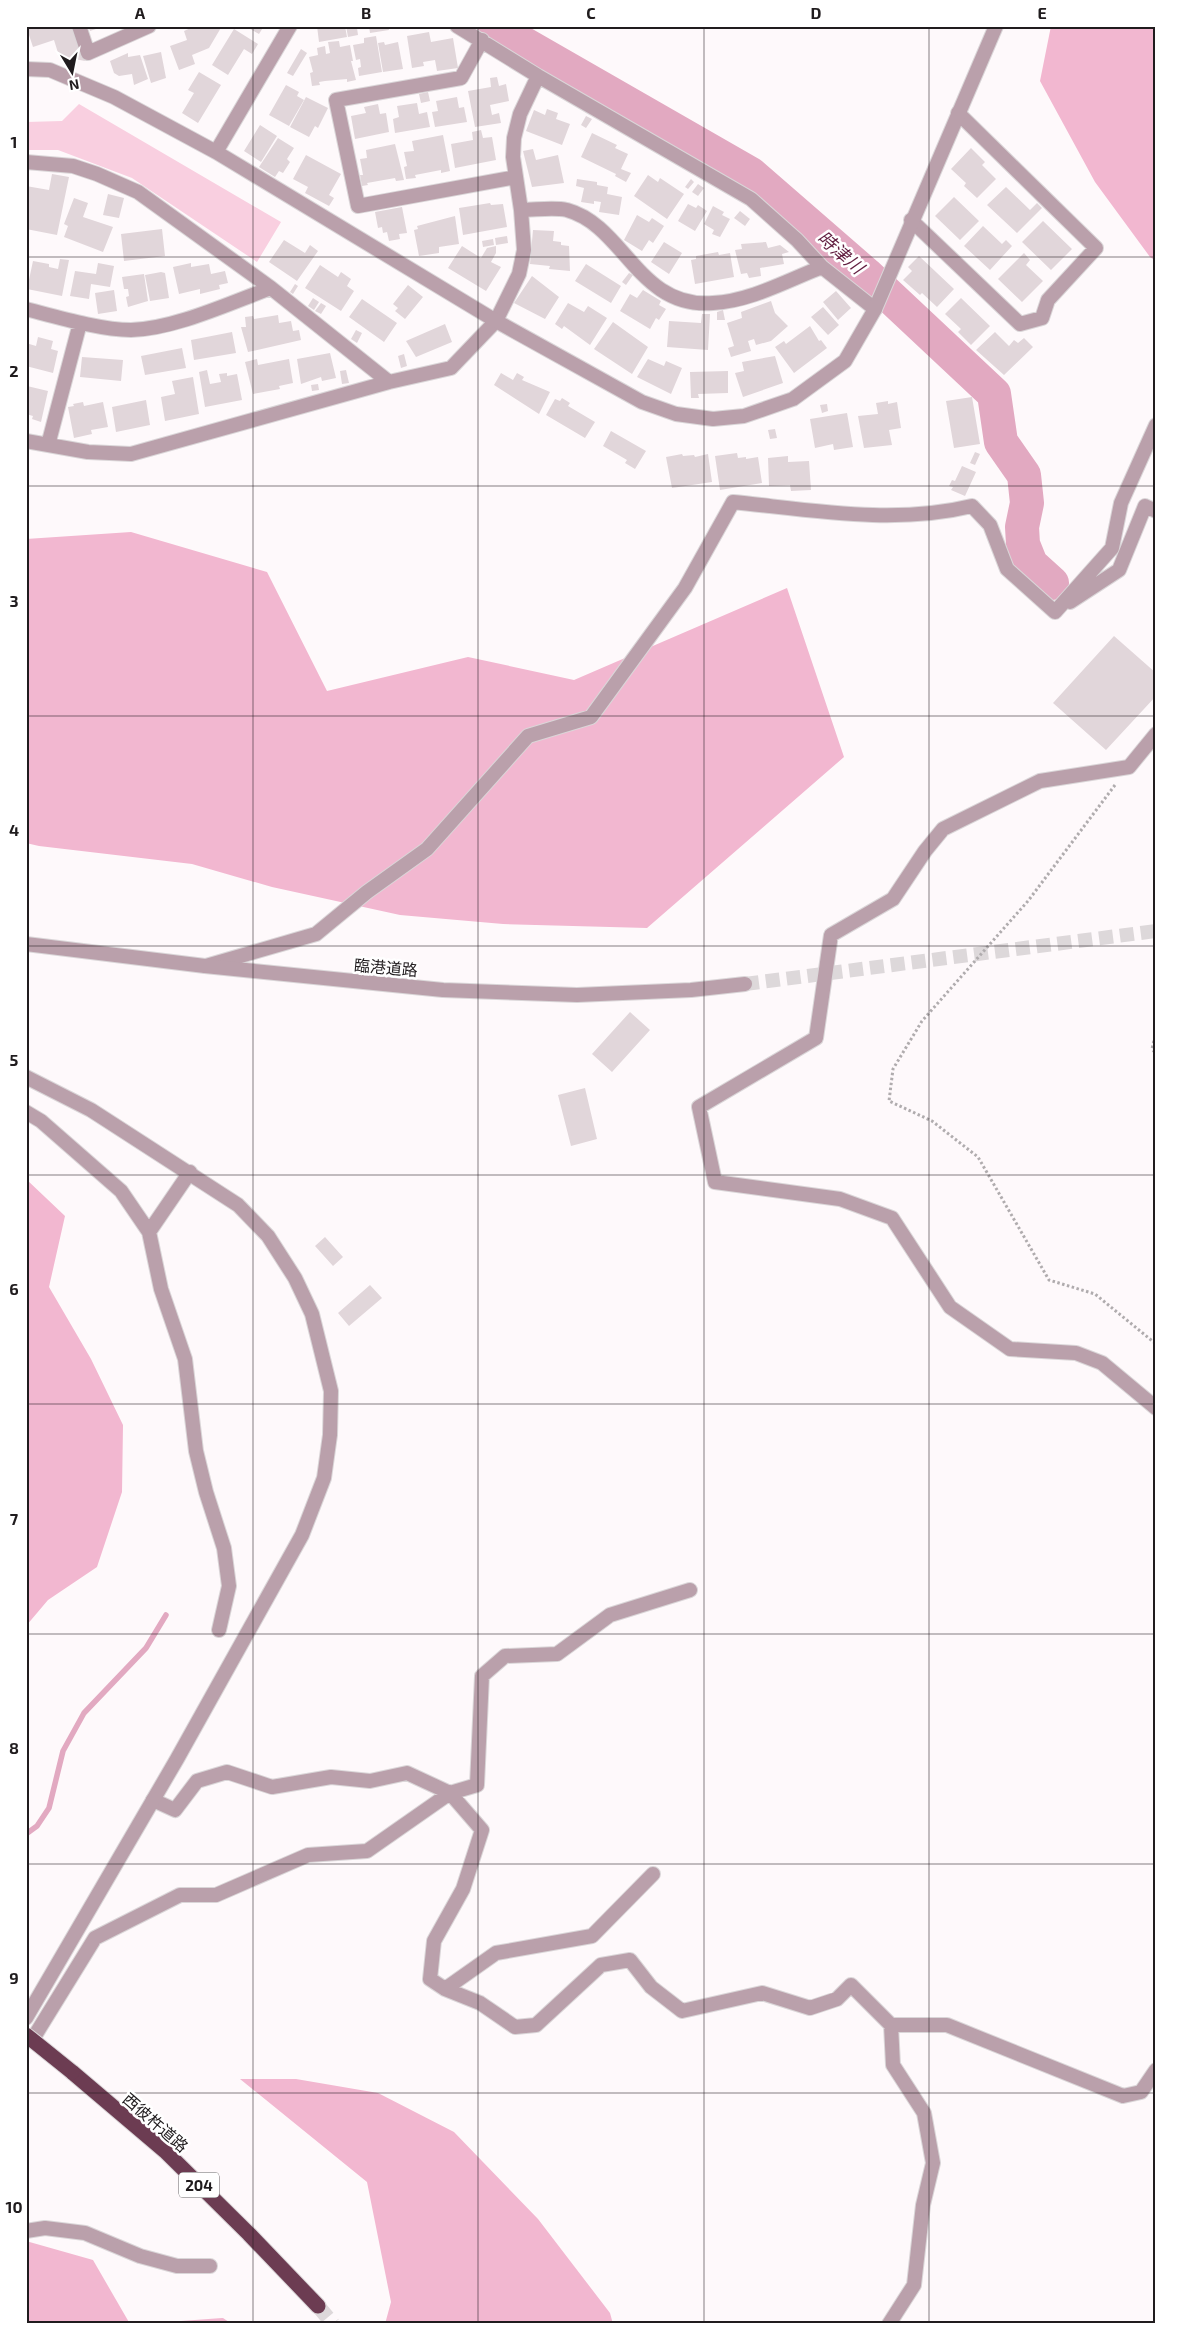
<svg xmlns="http://www.w3.org/2000/svg" width="1182" height="2350" font-family="'Exo 2','Noto Sans JP',sans-serif">
  <style>
    .green { fill: #f9cfe0 }
    .forest { fill: #f2b7d0 }
    .lines { fill: none; stroke-linecap: round; stroke-linejoin: round }
    .stream { stroke: #e2a9c1; stroke-width: 5.5 }
    .river { stroke: #e2a9c1; stroke-width: 34 }
    .building { fill: #e1d6da }
    .tertiary-tunnel { stroke: #ddd8da; stroke-width: 14; stroke-dasharray: 14 7; stroke-linecap: butt }
    .motorway-tunnel { stroke: #ddd8da; stroke-width: 15; stroke-dasharray: 15 8; stroke-linecap: butt }
    .minor-casing { stroke: #dad6d8; stroke-width: 16 }
    .tertiary-casing { stroke: #dad6d8; stroke-width: 16 }
    .motorway-casing { stroke: #dad6d8; stroke-width: 17 }
    .path { stroke: #b0acae; stroke-width: 3; stroke-dasharray: 2.5 2.5; stroke-linecap: butt }
    .minor { stroke: #baa0ab; stroke-width: 14 }
    .tertiary { stroke: #baa0ab; stroke-width: 14 }
    .motorway { stroke: #6c3c52; stroke-width: 15 }
    .motorway-bridge-casing { stroke: #dad6d8; stroke-width: 17; stroke-linecap: butt }
    .motorway-bridge { stroke: #6c3c52; stroke-width: 15 }
    .grid { fill: none; stroke: #201c1e; stroke-width: 1; stroke-opacity: 0.55 }
    .labels { text-anchor: middle; dominant-baseline: central; stroke-width: 5; stroke-linejoin: round; paint-order: stroke }
    .shield { fill: #fff; stroke: #636062; stroke-width: 1 }
    .shield-label { font-size: 15px; font-weight: bold; fill: #201c1e }
    .street-label { font-size: 16px; fill: #201c1e; stroke: #fff }
    .water-label { font-size: 18px; font-style: italic; fill: #621f41; stroke: #fff }
    .neatline { fill: none; stroke: #201c1e; stroke-width: 2 }
    .grid-label { font-size: 16px; text-anchor: middle; font-weight: bold; fill: #201c1e }
  </style>
  <rect width="100%" height="100%" fill="#fef9fb"/>
  <path class="green" d="M79,104L281,222L257,262L132,178L58,150H26V122L62,121Z"/>
  <path class="forest" d="M1051,26H1156V261L1150,257L1095,182L1040,81Z
    M131,532L267,572L327,691L468,657L574,680L787,588L844,757L647,928L503,924L400,915L272,887L192,864L39,846L26,843V539Z
    M26,1179L65,1216L49,1287L91,1359L123,1425L122,1492L97,1567L48,1600L26,1626Z
    M240,2079H296L378,2093L454,2132L538,2219L610,2313L613,2324H385L391,2302L367,2182Z
    M26,2241L93,2260L130,2324H26Z
    M223,2318L232,2324H140L222,2318Z"/>
  <g class="lines">
    <path class="stream" d="M26,1834L37,1826L49,1808L63,1751L84,1713L146,1648L166,1615"/>
    <path class="river" d="M493,26L751,174L866,274L994,394L1001,442L1024,475L1027,503L1022,527L1023,544L1031,564L1052,583"/>
  </g>
  <path class="building" d="M26,26H71L85,61L59,56L54,40L33,47Z
    M88,26H102V27L90,31Z
    M195,26H222L209,48L192,55L195,64L179,70L170,46L187,40L184,31Z
    M245,26H264L259,34Z
    M317,26H345L347,37L319,42Z
    M346,26H362V27L357,28L358,35L348,37Z
    M369,26H388L389,30L370,33Z
    M234,29L258,44L252,54L244,49L228,75L212,65Z
    M429,32L431,42L453,38L458,68L437,71L435,60L423,62L424,66L412,68L407,36Z
    M376,36L382,72L359,76L358,68L361,67L360,59L356,60L353,45L364,43V38Z
    M339,41L340,47L350,45L353,61H351L356,80L347,82V79L325,81L319,82L320,85L312,86L310,73L313,72L309,57L318,55L317,48L325,46L326,54L330,53L328,42Z
    M384,42L385,45L398,42L403,69L383,72L378,43Z
    M301,49L307,53L293,76L287,73Z
    M161,52L166,78L151,83L143,56Z
    M128,53V57L140,55L148,79L134,85L132,74L119,76L114,73L110,61Z
    M199,72L221,85L198,123L182,113L194,93L188,90Z
    M497,77L499,86L506,84L509,101L490,105L492,115L499,113L501,123L475,127L468,91L491,87L490,78Z
    M286,85L299,92L297,96L304,100L289,126L269,115Z
    M428,92L430,101L421,103L419,94Z
    M306,97L328,108L318,128L315,126L309,137L290,127Z
    M457,97L459,108L464,107L467,122L435,127L432,112L438,111L436,101Z
    M417,103L419,114L427,112L430,127L395,133L393,119L399,117L397,106Z
    M378,104L380,114L386,113L389,132L355,139L351,116L366,113L364,107Z
    M547,109L558,113L556,119L570,124L562,145L526,131L534,110L545,115Z
    M586,116L592,119L586,128L581,125Z
    M260,125L277,136L261,162L244,151Z
    M481,130L483,138L492,137L496,160L455,168L451,144L473,140L472,132Z
    M592,133L617,145L615,148L628,154L621,169L631,173L626,182L615,176L616,174L581,157Z
    M443,135L450,171L441,173V170L415,175L416,178L406,179L404,167L407,166L404,152L414,151L412,141Z
    M278,138L294,148L287,159L290,162L283,173L279,171L275,177L259,167Z
    M395,144L404,180L396,181L395,178L367,183L368,185L362,186L360,175H363L360,159L367,158L366,150Z
    M971,148L985,162L982,165L996,179L977,198L964,186L966,183L951,169Z
    M533,149L536,160L558,155L564,183L532,187L523,151Z
    M306,155L341,174L329,195L334,198L329,206L305,193L308,187L293,179Z
    M52,174L69,177L57,235L26,229V186L49,190Z
    M648,175L658,182L660,178L684,194L667,219L634,196Z
    M577,179L597,182V185L608,187L607,194L622,197L619,215L599,212L601,202L594,201V204L581,202L584,188L576,186Z
    M691,179L694,182L688,189L685,187Z
    M698,184L704,188L698,196L692,192Z
    M1006,187L1030,210L1037,203L1042,208L1017,233L987,205Z
    M108,194L124,198L119,218L103,215Z
    M954,197L979,221L960,240L935,216Z
    M74,198L88,203L83,217L113,227L103,252L64,237L68,226L64,224Z
    M490,203L491,205L503,204L507,227L463,235L459,208Z
    M688,204L696,208L698,205L707,211L695,231L678,221Z
    M713,206L724,212L722,215L730,219L720,237L712,234L714,230L704,224Z
    M402,207L407,233L399,234L400,239L389,241L387,232L383,233L382,227L378,228L375,212Z
    M740,211L750,219L745,226L734,218Z
    M637,215L649,222L652,218L664,226L653,243L649,240L642,251L624,240Z
    M455,216L459,244L439,247V253L419,256L414,230L418,229L417,226Z
    M1043,221L1072,249L1051,270L1022,242Z
    M983,226L1002,244L1006,240L1012,246L990,270L964,246Z
    M162,229L165,256L124,261L121,234Z
    M533,230L554,231L553,241L561,242V245L569,246L570,271L549,269L550,266L530,264Z
    M507,236L508,243L496,245L495,238Z
    M493,239L494,245L483,247L482,241Z
    M284,240L305,253L310,245L318,251L297,281L269,262Z
    M664,242L682,253L669,274L651,262Z
    M766,242L768,248L780,245L789,252L782,254L784,264L760,268L761,276L749,278L747,273L741,274L735,250L742,249L741,244Z
    M462,246L481,258L487,248L496,246V253L491,262L501,267L486,291L448,268Z
    M718,252L719,255L730,253L734,277L695,284L691,260L696,259V256Z
    M1024,253L1030,260L1026,265L1043,281L1022,302L998,279Z
    M919,256L954,289L937,307L922,293L920,295L903,280L912,271L908,267Z
    M60,259L69,260L62,296L27,289L33,261L49,264V267L58,269Z
    M98,263L114,266L110,287L91,284L89,299L70,296L75,271L96,274Z
    M191,263V267L209,264L211,274L225,271L228,283L219,285L220,289L200,294V289L179,294L173,267Z
    M586,264L621,286L611,303L575,281Z
    M320,265L338,277L341,272L351,279L347,286L354,291L341,311L305,288Z
    M161,272L165,273L169,298L150,301L145,275Z
    M629,273L633,275L626,285L622,282Z
    M144,274L148,301L128,307L126,297L129,296L128,289H124L122,277Z
    M532,276L559,297L545,319L514,303Z
    M295,284L298,286L293,294L290,292Z
    M408,285L423,297L405,319L395,311L398,308L393,304Z
    M114,290L117,311L98,314L95,293Z
    M643,290L661,301L659,305L666,309L659,320L656,318L650,329L620,311L630,294L637,298Z
    M836,291L851,308L838,320L823,302Z
    M313,298L319,302L314,310L308,306Z
    M961,298L990,326L971,345L958,332L961,329L945,314Z
    M362,299L397,323L384,342L349,317Z
    M771,301L775,313L788,326L771,341L756,345L754,339L748,341L751,351L731,357L728,348L734,346L727,323L742,318L741,312Z
    M321,303L326,306L321,314L315,311Z
    M568,303L584,312L588,306L607,318L590,345L564,326L562,329L555,324Z
    M823,307L839,325L828,335L811,317Z
    M723,310L725,320H717V312Z
    M702,314H710L708,350L667,347L669,321L701,323Z
    M278,315L279,323L291,321L293,331L299,330L301,340L248,352L241,327H246L245,317L253,316L254,319Z
    M613,322L648,347L632,374L594,349Z
    M445,324L452,342L416,357L406,341Z
    M810,326L819,341L821,340L827,348L794,373L775,347L784,341L786,344Z
    M356,330L362,333L357,343L351,339Z
    M232,332L236,353L194,360L191,340Z
    M995,332L1009,346L1014,340L1018,343L1024,338L1033,347L1004,375L976,350Z
    M38,337L53,341L51,349L58,351L53,373L26,366V343L36,346Z
    M182,348L186,368L145,375L141,356Z
    M330,353L336,378L322,381L321,377L301,384L297,359Z
    M404,354L407,366L401,368L398,356Z
    M775,356L783,383L743,397L735,373L744,371L742,362Z
    M82,357L123,360L121,381L80,377Z
    M257,359L258,365L289,359L293,383L279,386L280,389L253,394L245,362Z
    M648,359L664,366L666,361L682,368L671,394L637,377Z
    M207,370L210,384L221,382L219,374L227,373V376L237,374L242,400L205,407L199,372Z
    M346,370L349,383L342,384L340,371Z
    M728,371V393L698,394L699,398H691L690,372Z
    M501,373L513,380L517,373L524,377L522,380L550,392L539,414L494,385Z
    M193,377L199,414L165,421L161,397L175,394L172,381Z
    M318,384L319,390L312,391L311,385Z
    M27,386L48,391L41,422L32,419L33,416L26,414Z
    M972,397L980,444L954,448L946,401Z
    M562,398L570,403L568,406L595,422L585,438L546,415L555,399L560,401Z
    M146,400L150,425L116,432L112,407Z
    M888,401V404L897,402L901,428L889,430L892,445L864,448L858,416L878,414L876,403Z
    M83,402L84,406L103,402L108,427L91,430L92,434L74,438L68,407L74,406L73,404Z
    M827,404L828,411L822,413L820,405Z
    M847,413L853,447L834,450L833,444L815,448L810,419Z
    M775,429L777,438L770,439L768,430Z
    M611,431L646,451L635,469L625,463L627,460L603,446Z
    M975,452L980,454L975,465L970,463Z
    M737,453L738,458L746,457V459L758,457L762,483L720,490L715,456Z
    M682,454L683,456L694,455L695,457L708,454L712,482L672,488L666,457Z
    M788,456V462L809,461L811,490L791,491L790,485L769,486L768,458Z
    M962,466L976,472L965,496L951,490L953,487L949,486L952,480L955,481Z
    M1114,636L1156,673V696L1106,750L1053,703Z
    M630,1012L650,1030L612,1072L592,1054Z
    M585,1088L597,1139L571,1146L558,1095Z
    M325,1237L343,1257L333,1266L315,1246Z
    M370,1285L382,1298L349,1326L338,1313Z"/>
  <g class="lines">
    <path class="tertiary-tunnel" d="M745,984L1156,931"/>
    <path class="motorway-tunnel" d="M318,2306L333,2324"/>
    <defs>
      <path id="minor" d="M79,26L88,53L149,26
        M457,26L538,76L751,199L797,240L822,267L875,309
        M482,40L461,78L336,100L358,206L516,177
        M26,162L73,166L97,174L138,192L271,288L389,382
        M521,210C536,210 553,207 567,210C625,226 638,309 713,303C751,301 788,280 822,267
        M911,220L1020,324L1042,318L1048,300L1096,248L958,113
        M26,309C57,317 101,330 131,330C174,329 230,303 271,288
        M26,441L88,452L131,454L389,382L451,368L496,321L519,274L524,250L521,210L513,157L514,138L520,114L538,76
        M48,445L80,323
        M1070,602L1119,570L1145,506L1156,511
        M1156,734L1129,767L1040,781L943,829L925,851L893,899L831,935L816,1038L699,1107L715,1182L840,1199L892,1218L950,1307L1010,1349L1076,1353L1102,1363L1156,1408
        M206,966L316,934L367,892L427,849L528,736L591,717L685,588L733,502C812,510 894,525 972,506L990,525L1007,569L1055,612L1112,548L1121,503L1156,425
        M26,1112L41,1121L121,1191L149,1232L190,1172
        M149,1232L161,1289L185,1359L196,1451L206,1492L224,1548L229,1586L219,1630
        M153,1800L175,1810L197,1781L227,1772L272,1787L331,1777L370,1781L407,1773L450,1793L482,1830L463,1889L434,1941L430,1979L445,1989L480,2003L515,2027L536,2025L601,1965L630,1960L651,1987L682,2011L762,1993L810,2008L837,1999L851,1985L891,2025L893,2065L924,2113L933,2163L923,2205L914,2285L889,2324
        M445,1989L496,1953L592,1936L653,1874
        M891,2025H947L1123,2096L1141,2092L1156,2070
        M26,2036L34,2037L95,1938L180,1895H216L308,1855L367,1851L450,1793L477,1785L482,1676L505,1656L557,1654L610,1615L690,1590
        M26,2231L45,2228L85,2233L140,2256L177,2266H210"/>
      <path id="tertiary" d="M26,69L50,70L114,97L216,152L496,321L642,402L676,414L713,419L744,416L793,399L845,361L875,309L996,26
        M216,152L290,26
        M26,944L205,966L443,990L577,995L691,990L745,984
        M26,1077L91,1110L238,1205L268,1236L295,1278L312,1314L331,1391L330,1435L324,1478L302,1535L177,1759L26,2018"/>
      <path id="motorway" d="M72,2072L165,2151L249,2234L318,2306"/>
    </defs>
    <use href="#minor" class="minor-casing"/>
    <use href="#tertiary" class="tertiary-casing"/>
    <use href="#motorway" class="motorway-casing"/>
    <path class="path" d="M1115,785L1028,901L922,1021L893,1069L889,1101L932,1121L978,1157L1049,1280L1095,1294L1156,1344
      M1156,1031L1152,1049L1156,1054"/>
    <use href="#minor" class="minor"/>
    <use href="#tertiary" class="tertiary"/>
    <use href="#motorway" class="motorway"/>
    <defs>
      <path id="motorway-bridge" d="M26,2035L72,2072"/>
    </defs>
    <use href="#motorway-bridge" class="motorway-bridge-casing"/>
    <use href="#motorway-bridge" class="motorway-bridge"/>
  </g>
  <path class="grid" d="M253,26V2324M478,26V2324M704,26V2324M929,26V2324M26,257H1156M26,486H1156M26,716H1156M26,946H1156M26,1175H1156M26,1404H1156M26,1634H1156M26,1864H1156M26,2093H1156"/>
  <g class="labels">
    <rect class="shield" x="179" y="2172.5" width="40" height="25" rx="4"/>
    <g class="shield-label">
      <text x="199" y="2185">204</text>
    </g>
    <g class="street-label">
      <text transform="translate(386 967) rotate(5)">臨港道路</text>
      <text transform="translate(156 2122) rotate(41)">西彼杵道路</text>
    </g>
    <g class="water-label">
      <text transform="translate(841 252) rotate(41)">時津川</text>
    </g>
  </g>
  <rect width="1182" height="2350" fill="none" stroke="#ffffff" stroke-width="55"/>
  <g transform="translate(72 72) rotate(170)" stroke="#ffffff" stroke-width="4" paint-order="stroke">
  <path d="M0-4L9 19L0 12L-9 19Z" fill="#201c1e"/>
  <text y="-8" font-size="14" font-weight="bold" text-anchor="middle" fill="#201c1e">N</text>
  </g>
  <rect x="28" y="28" width="1126" height="2294" class="neatline"/>
  <g class="grid-label">
    <text x="140" y="19">A</text>
    <text x="366" y="19">B</text>
    <text x="591" y="19">C</text>
    <text x="816" y="19">D</text>
    <text x="1042" y="19">E</text>
    <text x="14" y="148">1</text>
    <text x="14" y="377">2</text>
    <text x="14" y="607">3</text>
    <text x="14" y="836">4</text>
    <text x="14" y="1066">5</text>
    <text x="14" y="1295">6</text>
    <text x="14" y="1525">7</text>
    <text x="14" y="1754">8</text>
    <text x="14" y="1984">9</text>
    <text x="14" y="2213">10</text>
  </g>
</svg>
